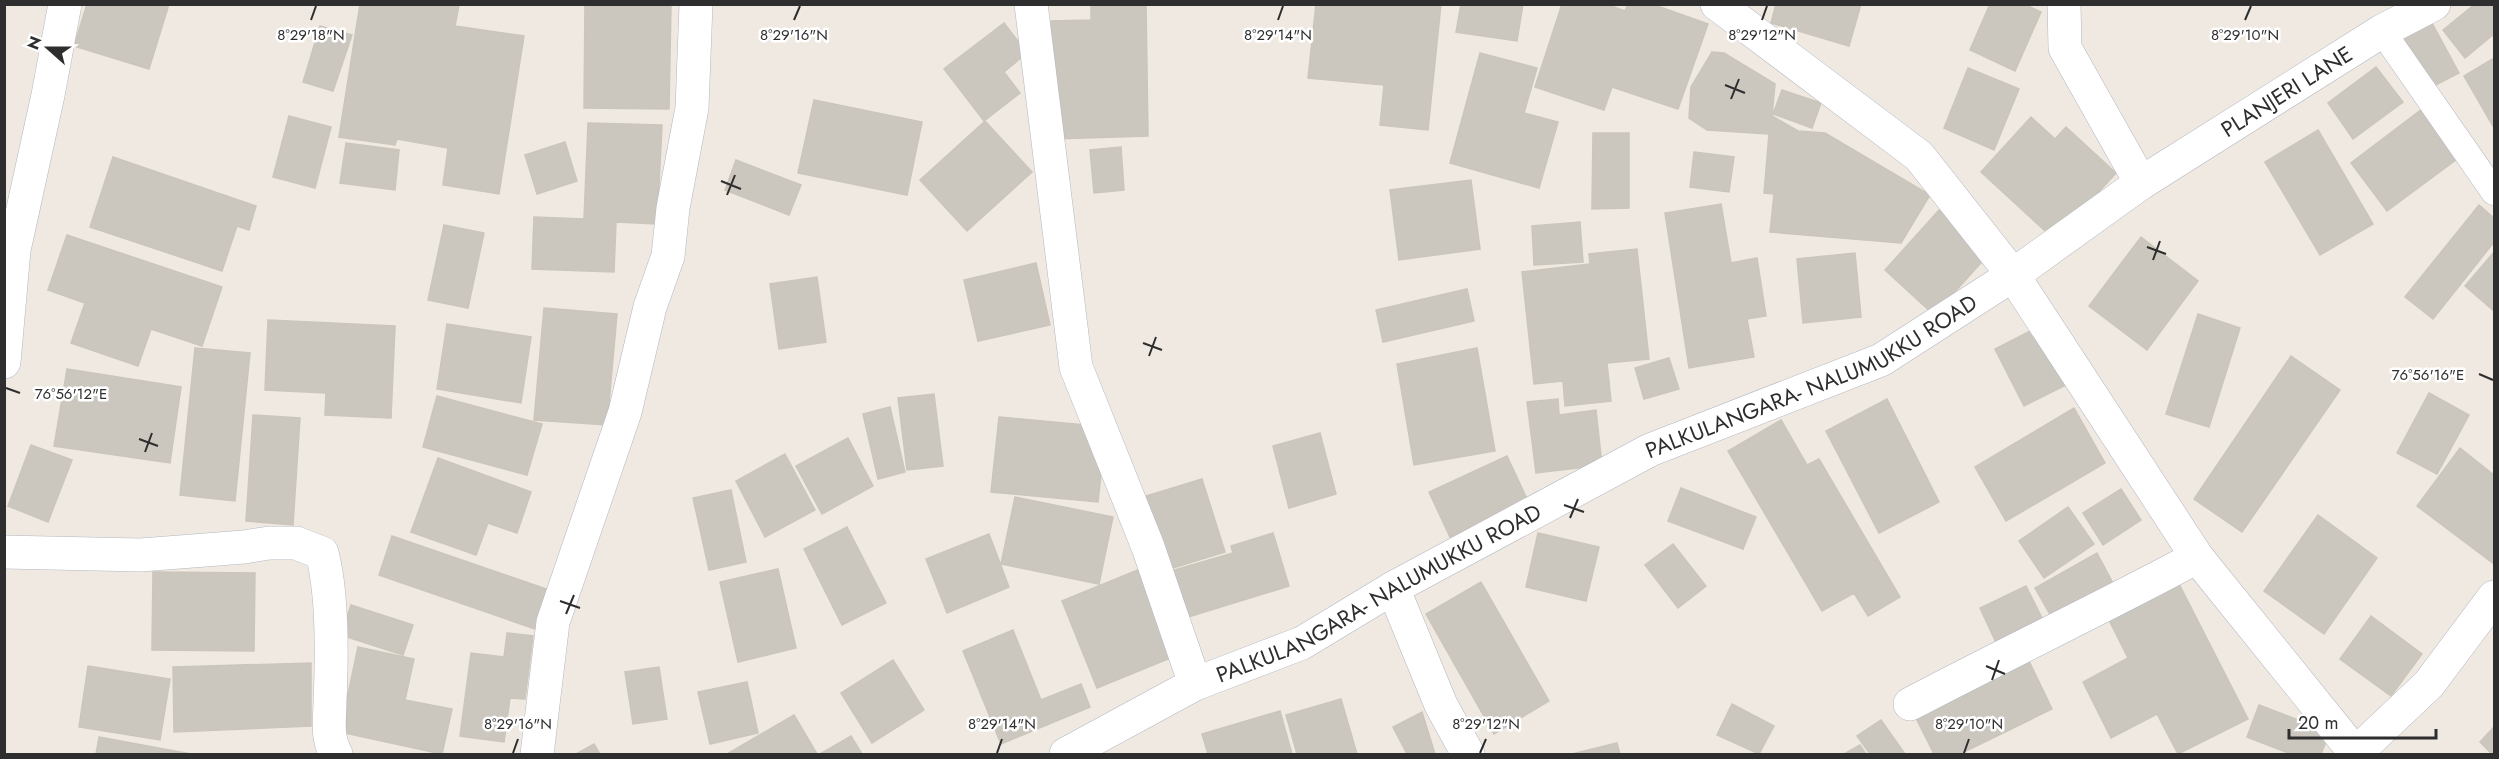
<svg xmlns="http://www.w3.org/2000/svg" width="2499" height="759" font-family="Jost,sans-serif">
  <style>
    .building { fill: #cbc7bf; stroke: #cbc5ba; stroke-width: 1.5 }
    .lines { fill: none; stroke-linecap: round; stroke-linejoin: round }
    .lane-casing { stroke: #b4b7c1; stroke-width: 27 }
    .street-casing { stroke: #b4b7c1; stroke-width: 34 }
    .secondary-casing { stroke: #b4b7c1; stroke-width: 34 }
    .lane { stroke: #fff; stroke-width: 26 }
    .street { stroke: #fff; stroke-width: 33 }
    .secondary { stroke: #fff; stroke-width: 33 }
    .ticks { fill: none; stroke: #2e2e2e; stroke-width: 2 }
    .labels { text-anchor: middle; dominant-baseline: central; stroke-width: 5; stroke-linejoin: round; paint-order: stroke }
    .street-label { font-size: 22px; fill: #2e2e2e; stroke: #fff }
    .ticks-label { font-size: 15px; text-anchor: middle; fill: #2e2e2e; stroke: #fff; stroke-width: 5; stroke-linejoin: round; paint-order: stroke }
  </style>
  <rect width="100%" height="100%" fill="#efe9e1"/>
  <path class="building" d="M87,4H169L149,69L74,46Z
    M360,4L459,5L455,26L524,36L499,194L443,185L448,148L397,139L395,145L339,137Z
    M585,4H671L669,109L584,108Z
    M1091,4H1146L1148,136L1053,139L1051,21L1091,20Z
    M1316,4H1441L1428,130L1380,125L1384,85L1308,78Z
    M1461,4H1523L1517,41L1456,32Z
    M1562,4H1606L1625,11L1628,4H1652L1708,24L1678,109L1612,87L1604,110L1535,87Z
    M1776,4H1861L1849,46L1771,23Z
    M1990,4H2024L2041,12L2015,71L1970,50Z
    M2475,4H2492L2494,7V34L2465,58L2443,30Z
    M1004,23L1027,53L1004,72L1020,93L984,121L944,69Z
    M2432,23L2459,73L2430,88L2404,38Z
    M320,26L352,35L333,91L303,82Z
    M1712,52L1724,53L1775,84L1772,116L1798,131L1825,133L1930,195L1901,243L1770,232L1774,194L1764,193L1769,134L1707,130L1689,118L1691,87Z
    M1480,53L1537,68L1524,113L1558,122L1539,188L1450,163Z
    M2494,58V128L2464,76Z
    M2376,67L2403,102L2353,139L2328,103Z
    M1968,68L2019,89L1994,150L1944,128Z
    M1782,90L1821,103L1812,128L1773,114Z
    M814,100L922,122L907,195L798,173Z
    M2422,109L2457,159L2387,211L2351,163Z
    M289,116L331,127L315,188L273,177Z
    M2031,117L2055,139L2066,127L2116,173L2055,240L1981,172Z
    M985,121L1032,172L967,231L920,180Z
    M588,123L662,125L657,224L616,222L614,272L532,269L534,217L584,219Z
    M2318,130L2373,224L2320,255L2265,162Z
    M1593,133H1629V208L1592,209Z
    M565,142L577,181L537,194L525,155Z
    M346,143L399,150L395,190L340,183Z
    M1121,147L1124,190L1094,193L1090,150Z
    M1694,152L1734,157L1729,192L1690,187Z
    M113,157L256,206L249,230L237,226L222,271L90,227Z
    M736,160L801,185L789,215L725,190Z
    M1471,180L1480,249L1399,260L1390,190Z
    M1721,204L1731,263L1757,258L1766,316L1747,319L1754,357L1689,368L1665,213Z
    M2479,205L2494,218V242L2433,319L2405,297Z
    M1939,210L1988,255L1934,315L1885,270Z
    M1580,222L1583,262L1534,265L1532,226Z
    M444,225L484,233L468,308L428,300Z
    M67,235L222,287L202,346L151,329L138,366L71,343L85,303L48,290Z
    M2141,237L2198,281L2147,350L2089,306Z
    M1637,249L1649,359L1607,363L1611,401L1565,406L1563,381L1534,384L1522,272L1590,264L1589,254Z
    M2494,252V311L2465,286Z
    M1855,253L1861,317L1803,323L1797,259Z
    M1036,263L1050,325L978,341L964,280Z
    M817,277L826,342L779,349L770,284Z
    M1467,289L1474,321L1383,342L1376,310Z
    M544,308L617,314L607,425L534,420Z
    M2198,314L2240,328L2209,427L2166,414Z
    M268,320L395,326L391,418L325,415L326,393L265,390Z
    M447,324L531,337L521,403L437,389Z
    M2040,326L2068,384L2024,406L1995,349Z
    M195,348L250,353L235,501L180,495Z
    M1477,348L1495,451L1414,465L1397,364Z
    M2291,356L2340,390L2242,532L2194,499Z
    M1669,358L1679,389L1644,399L1635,368Z
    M67,369L181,387L170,463L54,446Z
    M2429,393L2469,415L2437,474L2397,453Z
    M934,394L943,466L907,470L898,398Z
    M437,396L542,424L527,475L423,447Z
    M1558,399L1559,415L1596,410L1602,465L1536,473L1527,402Z
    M1887,399L1939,502L1879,533L1826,431Z
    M890,407L905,472L878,479L863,414Z
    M2074,408L2105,463L2006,521L1975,467Z
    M253,415L300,418L293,525L246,521Z
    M999,417L1106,427L1098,502L991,492Z
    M1781,420L1807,465L1819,459L1900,597L1868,616L1854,593L1822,611L1728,451Z
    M1320,433L1336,494L1289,508L1273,446Z
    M848,438L873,486L822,514L796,466Z
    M31,445L72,460L48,522L8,506Z
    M2460,448L2494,475V564L2417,506Z
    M785,454L815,510L765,537L736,481Z
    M1507,456L1528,501L1450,537L1429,492Z
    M438,458L531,492L517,533L488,523L476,555L411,532Z
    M1202,479L1225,552L1166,570L1143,497Z
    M1681,488L1756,517L1743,549L1668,521Z
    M2121,489L2141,520L2103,545L2083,513Z
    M731,490L746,562L709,570L693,498Z
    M1015,497L1113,517L1099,584L1001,564Z
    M2068,507L2094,544L2044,578L2019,541Z
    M2318,515L2377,558L2324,634L2264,591Z
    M847,527L886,603L842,625L804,549Z
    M1273,533L1289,586L1185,618L1171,571L1233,553L1231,546Z
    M1538,533L1599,547L1586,601L1526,587Z
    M989,534L1009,587L947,613L926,559Z
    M392,536L552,591L538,630L379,575Z
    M1673,544L1706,586L1678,608L1645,565Z
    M2097,553L2116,589L2055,623L2035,588Z
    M1145,567L1180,654L1097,688L1062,601Z
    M778,569L796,648L738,662L720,582Z
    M153,572L255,573L254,651L152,650Z
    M2177,580L2248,719L2178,754L2157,714L2111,738L2083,682L2128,658L2107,616Z
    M1481,582L1549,701L1494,734L1426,614Z
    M2026,586L2047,628L2000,651L1980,608Z
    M351,605L413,625L403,655L341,635Z
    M2371,616L2422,654L2391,696L2340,659Z
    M1013,630L1041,700L1081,684L1090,707L1001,744L963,651Z
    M507,633L533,636L525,699L510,698L504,742L460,736L471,653L504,657Z
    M358,647L414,659L405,700L452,709L442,754L340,732Z
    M2028,659L2052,709L1960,754H1934L1915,716Z
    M893,660L924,710L872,743L841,693Z
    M311,663V726L174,732L173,667Z
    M88,666L170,679L160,740L79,727Z
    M659,667L667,719L633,724L625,672Z
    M747,682L758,733L710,744L698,692Z
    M1341,699L1357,754H1297L1286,715Z
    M1732,704L1774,726L1759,754L1717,735Z
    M2259,705L2330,732L2321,754H2291L2247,737Z
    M1280,711L1292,754H1208L1202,734Z
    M1422,712L1435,754H1407L1393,727Z
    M794,715L817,754H727Z
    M1881,720L1905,754H1870L1857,736Z
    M2494,727V754H2492L2480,742Z
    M851,736L862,754H820Z
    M99,737L191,754H96Z
    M1617,743L1620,754H1572Z
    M594,744L600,754H576Z
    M1860,745L1866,754H1844Z"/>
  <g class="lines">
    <defs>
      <path id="lane" d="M2382,31L2494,192"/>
      <g id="street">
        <path d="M1031,4L1076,367L1148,547L1195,684"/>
        <path d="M1717,4L1919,156L2013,275L2197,557L2356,754"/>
        <path id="s1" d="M2141,183L2382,31L2434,4"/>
        <path d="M4,552L141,555L244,547L269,543H296L322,553C333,595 332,657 330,701C330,719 326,737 336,754"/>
        <path d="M1393,588L1441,705L1468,754"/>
        <path d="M1910,704C2005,654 2102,608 2197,557"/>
        <path d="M2356,753L2429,684L2494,597"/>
        <path d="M537,754L553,622L625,412L650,307L668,256L673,208L692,108L696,4"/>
      </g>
      <g id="secondary">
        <path d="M4,362L14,250L48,95L65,4"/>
        <path id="s2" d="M1066,754L1195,684L1302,643L1393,588L1650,450L1881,360L2013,275L2141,183L2065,48L2064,4"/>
      </g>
    </defs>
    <use href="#lane" class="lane-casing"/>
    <use href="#street" class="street-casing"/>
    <use href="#secondary" class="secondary-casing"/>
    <use href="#lane" class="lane"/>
    <use href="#street" class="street"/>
    <use href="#secondary" class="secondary"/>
  </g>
  <path class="ticks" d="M311,20L316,6M794,20L800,6M1278,20L1283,6M1762,20L1767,6M2245,20L2251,6M1725,85L1745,93M1731,99L1739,79M721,181L741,189M727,195L735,175M2147,247L2166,254M2153,260L2160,241M1143,343L1162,350M1149,356L1156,337M2479,374L2493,380M6,388L20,393M139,439L158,446M145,452L152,433M1564,505L1584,512M1570,518L1578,499M560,601L580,608M566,614L574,595M1986,666L2005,674M1992,680L1999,660M513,753L518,739M997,753L1002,739M1480,753L1486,739M1964,753L1969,739"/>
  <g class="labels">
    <g class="street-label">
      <text stroke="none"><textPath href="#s1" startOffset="172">PLANJERI LANE</textPath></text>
      <text stroke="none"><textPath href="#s2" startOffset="837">PALKULANGARA- NALUMUKKU ROAD</textPath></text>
      <text stroke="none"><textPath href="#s2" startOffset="352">PALKULANGARA- NALUMUKKU ROAD</textPath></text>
    </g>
  </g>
  <g class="ticks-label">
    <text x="311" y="40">8°29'18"N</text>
    <text x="794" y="40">8°29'16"N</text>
    <text x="1278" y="40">8°29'14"N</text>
    <text x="1762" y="40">8°29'12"N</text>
    <text x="2245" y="40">8°29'10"N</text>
    <text x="2428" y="380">76°56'16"E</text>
    <text x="71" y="399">76°56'12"E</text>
    <text x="518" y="729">8°29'16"N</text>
    <text x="1002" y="729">8°29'14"N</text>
    <text x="1486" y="729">8°29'12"N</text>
    <text x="1969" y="729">8°29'10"N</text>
  </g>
  <rect width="2499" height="759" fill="none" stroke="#2e2e2e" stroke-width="12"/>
  <g transform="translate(48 48) rotate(291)" stroke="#ffffff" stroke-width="4.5" paint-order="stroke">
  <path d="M0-4.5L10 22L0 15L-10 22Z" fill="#2e2e2e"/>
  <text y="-9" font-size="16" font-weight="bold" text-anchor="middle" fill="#2e2e2e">N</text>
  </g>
  <path d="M2289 729v9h147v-9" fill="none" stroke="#2e2e2e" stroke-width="3"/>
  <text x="2298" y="729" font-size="18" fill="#2e2e2e" stroke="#ffffff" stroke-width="4.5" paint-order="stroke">20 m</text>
</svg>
